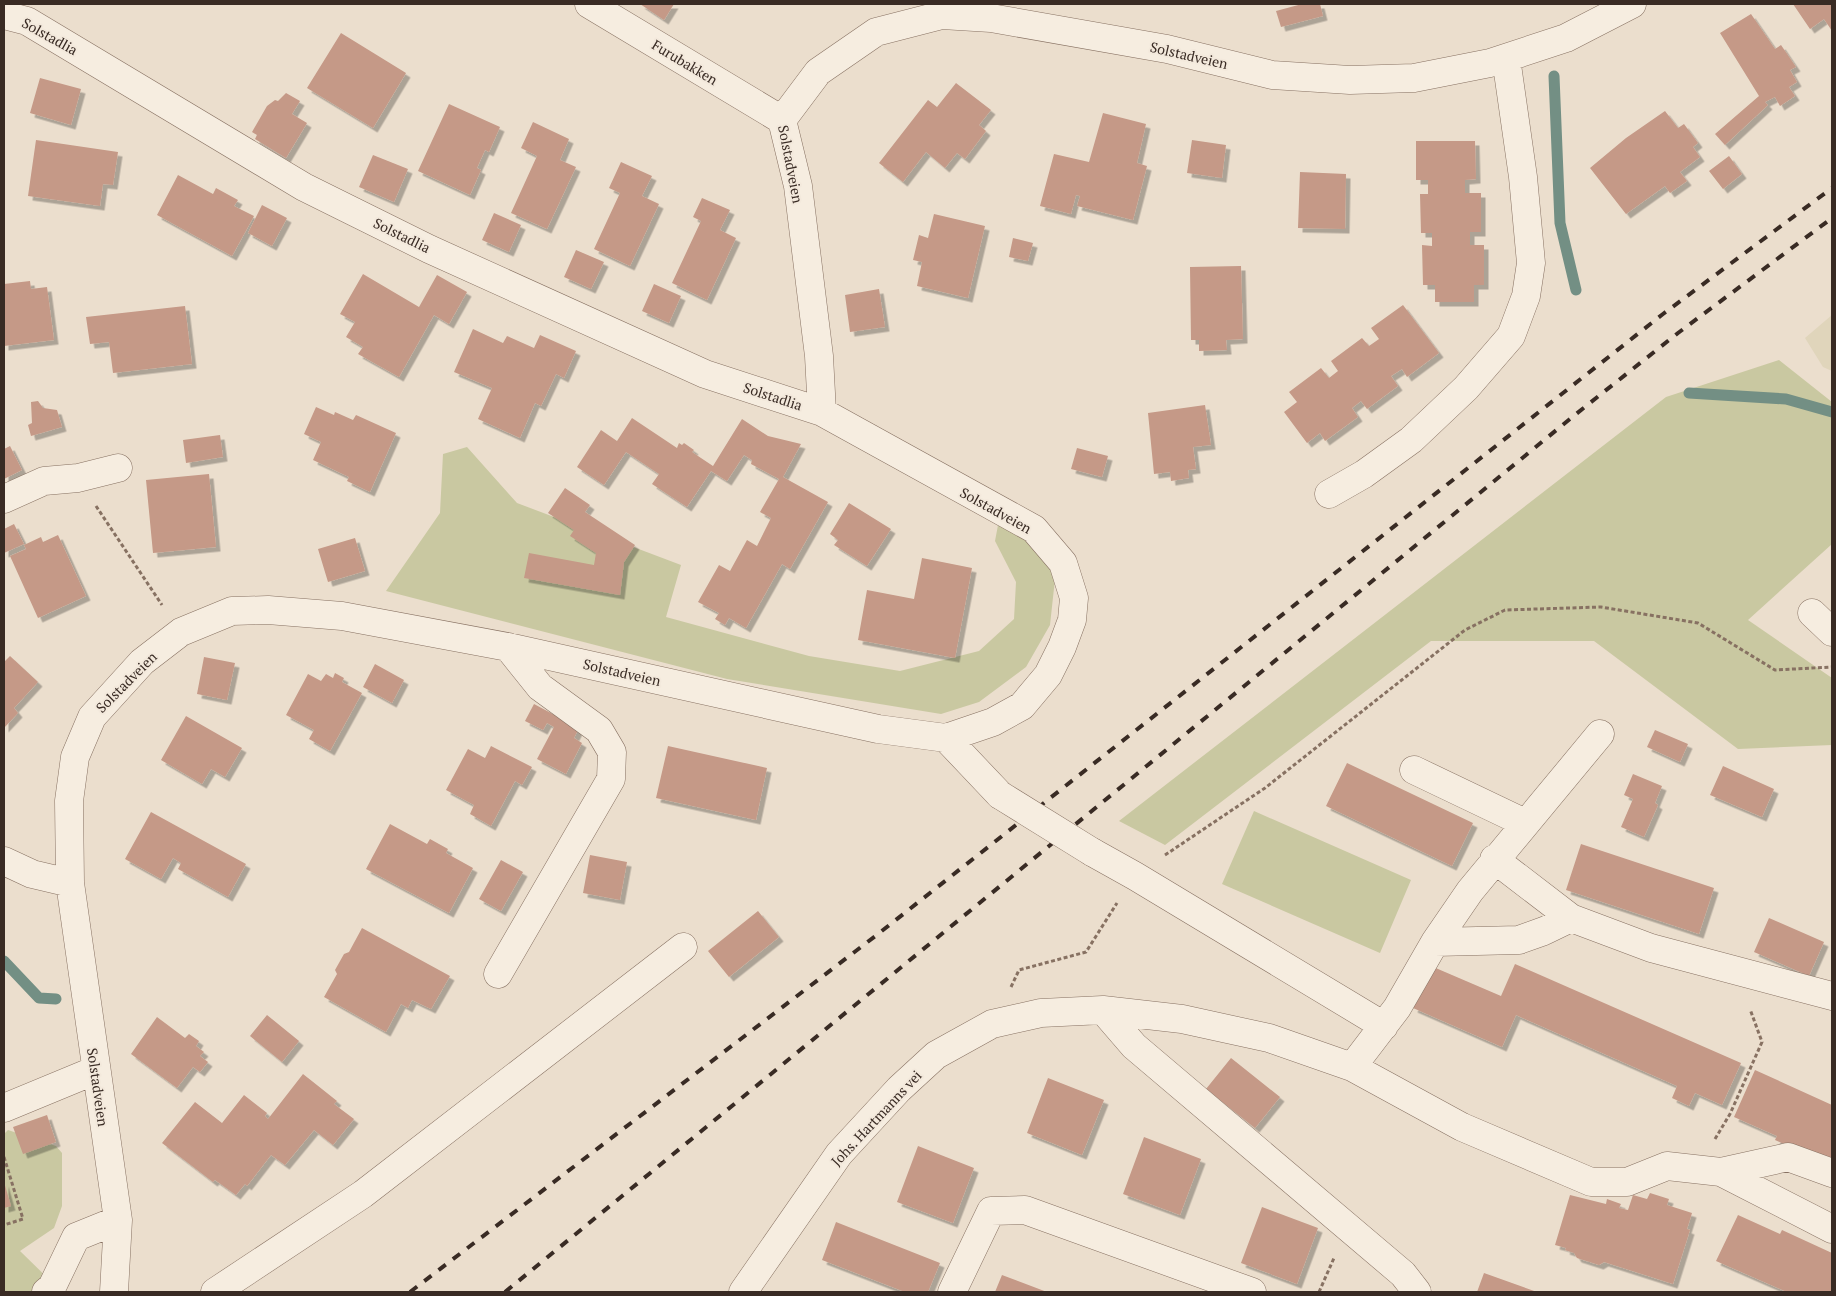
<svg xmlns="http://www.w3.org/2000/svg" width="1836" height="1296" font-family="'PT Serif',serif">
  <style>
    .farmland { fill: #e0d5bb }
    .green { fill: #c9c8a1 }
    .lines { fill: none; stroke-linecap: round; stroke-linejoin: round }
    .stream { stroke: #738f84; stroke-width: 11 }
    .building { fill: #c59987; filter: url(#shadow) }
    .minor-casing { stroke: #877162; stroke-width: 29 }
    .path { stroke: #877162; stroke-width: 3; stroke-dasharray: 4 2.5; stroke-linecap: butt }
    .minor { stroke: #f6ede0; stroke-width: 28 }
    .rail { stroke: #392b24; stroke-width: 4; stroke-dasharray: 9 9; stroke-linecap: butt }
    .minor-bridge-casing { stroke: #877162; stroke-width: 29; stroke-linecap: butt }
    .minor-bridge { stroke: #f6ede0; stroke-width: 28 }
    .labels { text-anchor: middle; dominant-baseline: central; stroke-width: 4; stroke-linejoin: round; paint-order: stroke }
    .street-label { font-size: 14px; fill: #392b24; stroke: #f3e9dc }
  </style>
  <defs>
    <filter id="shadow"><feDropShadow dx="4.5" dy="4.5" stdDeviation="0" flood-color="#0004"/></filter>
  </defs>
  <rect width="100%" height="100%" fill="#ebdecd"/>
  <path class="farmland" d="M1832,315V371L1823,367L1805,338Z"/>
  <path class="green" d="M1779,360L1832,402V544L1748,620L1832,678V745L1738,749L1594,641H1431L1165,845L1119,821L1666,397Z
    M467,447L517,503L681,565L666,617L809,656L900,671L979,651L1014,619L1016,582L995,541L999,520L1038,542L1055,579L1050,625L1026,667L979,702L941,714L727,679L386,591L440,513L443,454Z
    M1254,811L1411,880L1380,953L1222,884Z
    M8,1130L56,1146L62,1153V1206L54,1228L20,1251L62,1292H4V1134Z"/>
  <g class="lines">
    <path class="stream" d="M1554,76L1560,223L1576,290
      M1689,393L1786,399L1832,412
      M4,961L39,998L56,999"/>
  </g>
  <path class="building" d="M640,4H674L664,20Z
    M1302,4H1320L1323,16L1281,27L1276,11Z
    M1793,4H1832V31L1824,19L1810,29Z
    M1751,14L1775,49L1781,45L1796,67L1790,70L1797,82L1789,87L1795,96L1780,106L1775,97L1765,102L1768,105L1725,145L1715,134L1759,96L1720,33Z
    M341,33L406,73L373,128L307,88Z
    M40,78L81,89L71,125L30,113Z
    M956,83L991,110L979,125L986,131L965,159L957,153L945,168L926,152L903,182L879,163L928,100L937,107Z
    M286,93L300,101L292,114L307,123L286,158L255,139L257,135L252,132L267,106L275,100L278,101Z
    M449,104L500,127L489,152L485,150L477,168L481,170L470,195L418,171Z
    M1665,111L1678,128L1684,124L1698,143L1693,147L1700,157L1680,172L1687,181L1670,193L1665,186L1626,214L1590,168L1626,138Z
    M1103,113L1146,124L1137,163L1147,166L1133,220L1077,206L1080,196L1076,195L1071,214L1040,206L1054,154L1089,162Z
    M533,122L569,139L560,160L576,167L547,229L511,213L537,156L521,148Z
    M36,140L118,152L113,185L103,184L100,206L28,196Z
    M1192,140L1226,145L1222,178L1187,173Z
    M1416,141H1475L1476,179L1465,180V193H1481V232H1470V245H1484V285H1474V302H1435V285H1423L1422,245L1432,246V233H1421L1420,194H1428V180H1416Z
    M373,155L408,169L394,202L359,187Z
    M1729,156L1742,174L1723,189L1709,171Z
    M621,162L652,176L642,196L659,204L630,266L594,249L620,193L609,188Z
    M1300,172L1346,174L1345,229L1298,228Z
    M178,175L213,194L216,188L238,200L234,206L254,216L232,256L157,215Z
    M702,198L730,210L720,230L736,238L707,300L672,283L701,221L693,217Z
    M262,205L287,218L272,246L248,233Z
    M494,213L521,225L509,252L482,240Z
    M934,214L985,226L968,298L917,286L922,262L913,260L919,235L928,238Z
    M1013,238L1033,243L1028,261L1009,257Z
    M576,250L604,262L591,289L564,277Z
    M1241,266L1243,339L1226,340L1227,350L1199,351V340H1191L1190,267Z
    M363,274L419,307L437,275L467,292L449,324L434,315L399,377L358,354L363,347L346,337L355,322L340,314Z
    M30,281L31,289L47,287L54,340L4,346V284Z
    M654,284L681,296L669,323L642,311Z
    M879,289L885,327L850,332L845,295Z
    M1403,305L1439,353L1407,377L1402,369L1391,376L1398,386L1367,409L1361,401L1352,408L1358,417L1325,441L1320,433L1307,443L1284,412L1297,402L1289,392L1321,368L1329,378L1338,371L1331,361L1362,338L1369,346L1379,339L1371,328Z
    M185,306L192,364L113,373L109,342L90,344L86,317Z
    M473,329L503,343L507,336L534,348L540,335L576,351L564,378L556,374L541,406L535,403L520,438L478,419L492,388L454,372Z
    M38,401L43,408L57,410L62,427L31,436L28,425L32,423L31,402Z
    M1205,405L1211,445L1193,447L1196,469L1188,470L1189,478L1171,481L1170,472L1154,474L1148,413Z
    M316,407L334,415L335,412L353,420L356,415L396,433L370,492L347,481L349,477L313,460L321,442L304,434Z
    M632,418L677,448L679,443L682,445L684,443L694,450L692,452L713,466L742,419L768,436L801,444L783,477L828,502L790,569L782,564L746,628L729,618L725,625L715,619L719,613L698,602L719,565L730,571L747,540L757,546L771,518L760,512L779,479L751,464L752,460L744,455L727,481L711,471L687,507L652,484L659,474L626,452L604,485L577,467L601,430L617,441Z
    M220,435L223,457L186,463L183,440Z
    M10,446L22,470L4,479V449Z
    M1077,448L1108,456L1102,477L1071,469Z
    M209,474L216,547L153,553L146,480Z
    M565,488L590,505L585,512L635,545L624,562L620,595L524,578L529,553L594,565L596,553L570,536L574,530L548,513Z
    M849,503L891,529L867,566L834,545L838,540L830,534Z
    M14,524L24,544L4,553V529Z
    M58,535L86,596L38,618L10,556L26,549L24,545L41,537L43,542Z
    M355,538L365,571L328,582L318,549Z
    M922,558L972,568L955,658L858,640L867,590L914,599Z
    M10,656L38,682L14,708L18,713L4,728V662Z
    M204,657L235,663L227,700L197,694Z
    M375,664L404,680L392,703L363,687Z
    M335,673L344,678L342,682L362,693L330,751L309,739L314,730L286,715L308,674L321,681L326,674L333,678Z
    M534,704L579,728L574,738L582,743L566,774L537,759L554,727L547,723L543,730L525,721Z
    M186,716L242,748L225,777L211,769L202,784L161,760Z
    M1655,730L1688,744L1680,762L1647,747Z
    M491,746L532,767L522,785L515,781L491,826L470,814L474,805L446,790L468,749L485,758Z
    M668,746L767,768L756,820L656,798Z
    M1347,763L1473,823L1452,866L1326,806Z
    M1723,766L1774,789L1762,817L1710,795Z
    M1633,774L1662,786L1655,803L1658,805L1644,837L1621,827L1633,799L1624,795Z
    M151,812L246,864L228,897L178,869L181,863L173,858L161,879L125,859Z
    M390,824L427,844L430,839L448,849L446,853L473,868L449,913L366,869Z
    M1581,844L1714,888L1699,934L1566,890Z
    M590,855L627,862L620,900L583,893Z
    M501,860L523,872L501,911L479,899Z
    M758,911L779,937L729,977L708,951Z
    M1769,918L1824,942L1809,976L1754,952Z
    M362,928L450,976L431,1009L412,1000L408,1008L401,1004L386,1032L324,997L337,974L335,970L344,954L349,952Z
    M1515,964L1741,1063L1722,1105L1695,1093L1689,1106L1672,1098L1677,1086L1516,1015L1502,1047L1413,1008L1431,966L1501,996Z
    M267,1015L299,1041L282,1062L250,1036Z
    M157,1017L185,1038L189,1034L199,1041L196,1046L204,1052L200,1056L208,1062L200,1072L193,1067L177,1088L131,1054Z
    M1231,1058L1280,1097L1255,1128L1206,1089Z
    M1755,1070L1832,1105V1165L1775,1140L1777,1136L1734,1117Z
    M303,1074L337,1101L334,1104L354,1119L333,1145L314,1130L285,1165L271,1155L247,1186L245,1184L236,1195L215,1180L213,1182L162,1143L195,1102L222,1123L244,1095L267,1113L265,1116L268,1119Z
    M1048,1078L1104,1100L1082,1155L1027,1133Z
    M47,1115L56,1142L23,1154L13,1127Z
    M1144,1137L1201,1159L1180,1215L1123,1194Z
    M918,1146L974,1168L953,1223L897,1202Z
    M4,1182L11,1206L4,1208Z
    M1650,1193L1669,1199L1667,1205L1692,1213L1687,1229L1690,1230L1673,1284L1604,1262L1599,1265L1577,1258L1574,1253L1565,1250L1566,1248L1555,1245L1570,1195L1606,1204L1607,1199L1621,1204L1619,1208L1628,1210L1633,1195L1647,1199Z
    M1262,1207L1318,1228L1297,1284L1241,1263Z
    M1738,1215L1780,1234L1782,1230L1832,1253V1292H1787L1716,1261Z
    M836,1222L940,1263L928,1292H905L822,1260Z
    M1484,1273L1537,1292H1477Z
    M1002,1275L1047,1292H995Z"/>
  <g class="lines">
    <defs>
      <path id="minor" d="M589,4L782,120
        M4,15L27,21L304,187L429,249L705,374L822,412
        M1329,494L1364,474L1411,440L1466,388L1511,336L1526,296L1531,263L1523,177L1506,58
        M4,499L44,481L78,478L118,468
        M1812,613L1832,632
        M946,738L1000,795
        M1414,770L1525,823
        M1092,852L1135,876L1384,1026
        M1494,859L1571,918L1651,948L1832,996
        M4,861L32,874L70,883
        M1435,942L1519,940L1544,931L1571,918
        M498,974L611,779L612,752L599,730L540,687L508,647
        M1103,1010L1134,1046L1403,1274L1417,1292
        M1352,1067L1397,1008L1435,942L1470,891L1600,734
        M4,1108L96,1070
        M1721,1172L1832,1229
        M46,1292L52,1287L76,1237L118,1220
        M114,1292L118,1220L70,883L69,801L75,757L92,717L142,662L181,632L232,611L268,610L342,616L508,647L878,729L946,738L993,722L1022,706L1048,675L1062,647L1072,620L1074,598L1063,563L1034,529L822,412L819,356L798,186L782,120L818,72L876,32L942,15L991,18L1167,49L1272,75L1350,80L1414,78L1490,63L1566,38L1632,4
        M215,1292L363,1194L683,947
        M743,1292L839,1154L899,1089L936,1055L992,1024L1041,1013L1103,1010L1182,1019L1269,1038L1352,1067L1462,1127L1591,1182H1627L1667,1166L1721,1172L1788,1157L1832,1173
        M952,1292L991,1211L1025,1210L1252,1292"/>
    </defs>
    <use href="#minor" class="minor-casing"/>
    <path class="path" d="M96,506L162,605
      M1165,855L1265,788L1465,630L1505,610L1601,607L1698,623L1775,670L1832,667
      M1011,987L1019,970L1086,952L1117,903
      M1715,1139L1730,1114L1762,1042L1750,1009
      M4,1157L23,1219L4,1225
      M1319,1292L1334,1258"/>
    <use href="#minor" class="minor"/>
    <path class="rail" d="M410,1292L878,934L1663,314L1832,188
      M505,1292L1576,414L1678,333L1832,218"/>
    <defs>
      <path id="minor-bridge" d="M1000,795L1092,852"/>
    </defs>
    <use href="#minor-bridge" class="minor-bridge-casing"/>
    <use href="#minor-bridge" class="minor-bridge"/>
  </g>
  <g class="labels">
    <g class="street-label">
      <text transform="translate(50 36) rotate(29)">Solstadlia</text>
      <text transform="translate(1189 55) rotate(13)">Solstadveien</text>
      <text transform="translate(685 62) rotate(31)">Furubakken</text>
      <text transform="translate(791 164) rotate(79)">Solstadveien</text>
      <text transform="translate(402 235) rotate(26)">Solstadlia</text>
      <text transform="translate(773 396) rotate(18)">Solstadlia</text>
      <text transform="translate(996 510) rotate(29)">Solstadveien</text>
      <text transform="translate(622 672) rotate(13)">Solstadveien</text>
      <text transform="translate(126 682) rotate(-45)">Solstadveien</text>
      <text transform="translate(98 1087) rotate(82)">Solstadveien</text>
      <text transform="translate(876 1118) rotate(-47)">Johs. Hartmanns vei</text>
    </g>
  </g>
  <rect width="1836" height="1296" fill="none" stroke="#392b24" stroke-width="10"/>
</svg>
